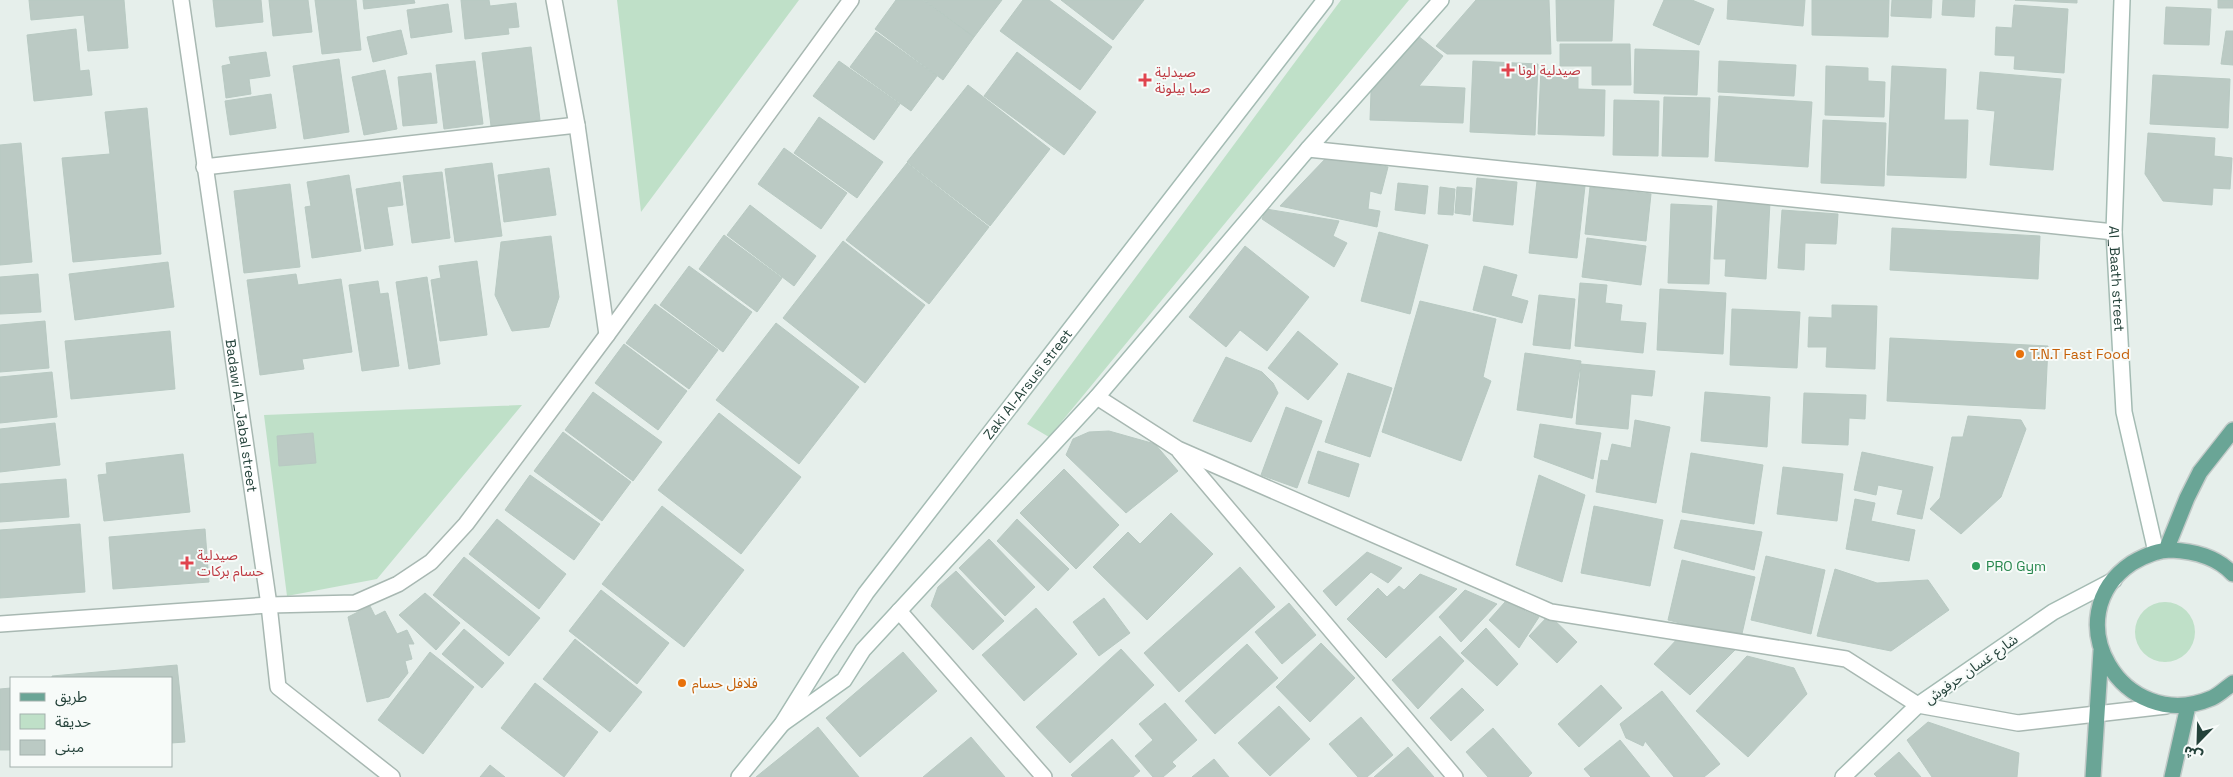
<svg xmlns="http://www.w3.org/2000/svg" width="2233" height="777" font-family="'Space Grotesk','Noto Sans Arabic',sans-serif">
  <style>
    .green { fill: #bfe0c8 }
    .building { fill: #bbcac4; stroke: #b8c9c2 }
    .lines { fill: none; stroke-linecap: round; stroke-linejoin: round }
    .street-casing { stroke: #a8b8b2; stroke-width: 18 }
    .secondary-casing { stroke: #a4bbb3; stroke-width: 18 }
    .primary-casing { stroke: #c2cac8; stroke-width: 18 }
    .street { stroke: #fff; stroke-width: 15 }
    .secondary { stroke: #fff; stroke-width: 15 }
    .primary { stroke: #6aa596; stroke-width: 15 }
    .health-dot { fill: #e0444e; stroke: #f7fbf9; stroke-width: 2 }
    .food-dot { fill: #e8710a; stroke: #f7fbf9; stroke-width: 2 }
    .leisure-dot { fill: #2e9e5b; stroke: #f7fbf9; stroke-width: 2 }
    .labels { text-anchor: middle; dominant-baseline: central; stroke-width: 4; stroke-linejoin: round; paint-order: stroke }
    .health-label { font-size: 14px; fill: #be3a42; stroke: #f7fbf9; text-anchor: start }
    .street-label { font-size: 14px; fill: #24423a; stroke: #f7fbf9 }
    .food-label { font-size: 14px; fill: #c56008; stroke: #f7fbf9; text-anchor: start }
    .leisure-label { font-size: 14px; fill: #27864d; stroke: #f7fbf9; text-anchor: start }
  </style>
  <rect width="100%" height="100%" fill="#e6efeb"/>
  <path class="green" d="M617,0H799L641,212Z
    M1341,0H1409L1049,437L1027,424Z
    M522,405L377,579L287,596L264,415Z
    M2135 632a30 30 0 1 1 60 0a30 30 0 1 1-60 0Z"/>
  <path class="building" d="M29,0H124L128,48L88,51L84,15L31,20Z
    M213,0H261L263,22L216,27Z
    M269,0H308L312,32L273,36Z
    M315,0H356L361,50L322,54Z
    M363,0H414L415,3L364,9Z
    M461,0H489L490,6L516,3L519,27L508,28L509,34L465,39Z
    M896,0H923L974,37L943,80L875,29Z
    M924,0H1002L974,37Z
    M1023,0H1049L1112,47L1080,90L1000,31Z
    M1061,0H1144L1113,40Z
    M1476,0H1549L1551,54H1447L1436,46Z
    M1614,0L1612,41H1557L1556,0Z
    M1664,0H1692L1714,9L1699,45L1653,25Z
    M1728,0H1805L1803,26L1727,19Z
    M1812,0H1889L1888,37L1812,35Z
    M1892,0H1932L1931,18L1891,16Z
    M1943,0H1975L1974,17L1942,15Z
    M2015,0H2077V3Z
    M2218,0H2233V8H2218Z
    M448,4L452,32L411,38L407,10Z
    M2014,5L2068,9L2064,73L2014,69L2015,56L1995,55L1996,27L2012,28Z
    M2166,7L2211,9L2209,45L2164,44Z
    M76,29L80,71L89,70L92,95L34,101L27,35Z
    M401,30L407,54L373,62L367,37Z
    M2226,31H2233V65L2221,64Z
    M876,32L937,76L911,111L850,67Z
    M1417,35L1443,56L1419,86L1465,88L1463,123L1370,120L1371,92Z
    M1560,44H1630L1631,85H1592V66H1560Z
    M531,47L540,120L491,126L482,53Z
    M1635,49L1699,51L1697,95L1634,93Z
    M266,52L270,76L249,79L251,94L226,98L222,66L231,64L229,57Z
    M1017,52L1096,112L1064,155L984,96Z
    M339,59L349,132L304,139L293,66Z
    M475,61L483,124L444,129L436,65Z
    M839,61L900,104L874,140L813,96Z
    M1473,61L1538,64L1535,135L1470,132Z
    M1719,61L1796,65L1794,96L1718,92Z
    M1826,66L1868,68V81L1885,82L1884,117L1825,115Z
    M1892,66L1946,69L1944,120H1968L1966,178L1887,175Z
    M1541,69L1578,71V89L1605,90L1604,136L1538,134Z
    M385,70L397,129L364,135L352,77Z
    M1980,72L2061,79L2053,170L1990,165L1995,111L1977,109Z
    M431,73L437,123L403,126L398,77Z
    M2153,75L2230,79L2228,128L2150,124Z
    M968,85L1050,149L990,226L907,162Z
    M271,94L276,128L230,135L225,101Z
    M1719,96L1812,102L1808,167L1715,161Z
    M1664,97L1710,98L1708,157L1662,156Z
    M1614,100L1659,101L1658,156L1613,155Z
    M147,108L161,254L73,262L62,158L110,154L105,112Z
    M819,117L883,162L857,198L794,153Z
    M1823,120L1886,123L1884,186L1821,183Z
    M2148,133L2215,138L2214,156L2232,158L2230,189L2213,188L2212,205L2163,201L2145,174Z
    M21,143L32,262L0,265V145Z
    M784,148L847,193L821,229L758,184Z
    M1328,156L1388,167L1381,194L1370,191L1368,209L1380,211L1377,227L1280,206Z
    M492,163L502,236L455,242L445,169Z
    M907,163L989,227L929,304L846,240Z
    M549,168L556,215L504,222L498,175Z
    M442,172L450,238L412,243L403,176Z
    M349,175L361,251L312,258L305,207L311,206L307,182Z
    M1477,178L1517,182L1513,225L1473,221Z
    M1537,181L1585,186L1577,258L1529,253Z
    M400,182L403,205L387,207L393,245L365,249L356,189Z
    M1398,183L1428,186L1425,214L1395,210Z
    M290,184L300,267L244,273L234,191Z
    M1440,187L1455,189L1453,215L1438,214Z
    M1457,187L1472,188L1470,215L1455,213Z
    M1590,187L1651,194L1646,241L1585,234Z
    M1718,199L1770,202L1766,279L1725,276L1726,259H1714Z
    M1671,204L1712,206L1709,284L1668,283Z
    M750,205L816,256L794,286L727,235Z
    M1266,209L1339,221L1333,236L1347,243L1334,267L1262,219Z
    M1782,210L1838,214L1836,244L1805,243L1804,270L1778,268Z
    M1892,228L2040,236L2038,279L1890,270Z
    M1379,232L1428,245L1410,314L1361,301Z
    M724,235L782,278L757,312L699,269Z
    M551,236L559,297L549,327L512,331L495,295L501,242Z
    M1587,238L1646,246L1641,285L1582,277Z
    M843,241L925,305L865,383L783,318Z
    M1245,246L1309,297L1267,351L1240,330L1226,347L1189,317Z
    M477,261L487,335L440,341L431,280L441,278L439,266Z
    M168,262L174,307L75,320L69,274Z
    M689,266L752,312L723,352L660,305Z
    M1484,266L1517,275L1511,296L1528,301L1522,323L1473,310Z
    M38,274L41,312L0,314V277Z
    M296,274L298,285L341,279L352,352L302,359L304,369L260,375L247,280Z
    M427,277L440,364L409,369L396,282Z
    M378,281L380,294L388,293L399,366L362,371L349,285Z
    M1580,283L1607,285L1605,303L1622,305L1620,321L1646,323L1643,353L1575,346Z
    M1660,289L1726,293L1723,354L1657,350Z
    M1539,295L1575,299L1570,349L1533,345Z
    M1420,301L1496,319L1483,377L1491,381L1461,461L1382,432Z
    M655,304L718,350L689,389L626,343Z
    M1832,305L1877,306L1875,369L1826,367L1827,347H1808L1809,317L1832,318Z
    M1732,309L1800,312L1797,368L1730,365Z
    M45,321L49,368L0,372V325Z
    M776,323L859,387L799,464L716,400Z
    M170,331L175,389L71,399L65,341Z
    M1298,331L1338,364L1308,400L1268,368Z
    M1890,338L2048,346L2045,409L1887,401Z
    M624,344L687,391L658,430L595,383Z
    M1525,353L1581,361L1572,418L1517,410Z
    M1226,357L1262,372L1273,383L1278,393L1251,442L1193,421Z
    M1581,364L1655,371L1652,396L1631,394L1628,429L1576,424Z
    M52,372L57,417L0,423V377Z
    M1348,373L1392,388L1370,457L1325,442Z
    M593,392L662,442L633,481L565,430Z
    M1705,392L1770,397L1767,447L1701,441Z
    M1804,393L1866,395L1865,419L1849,418L1848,445L1802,443Z
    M1286,407L1322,421L1297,488L1261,475Z
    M719,413L801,477L741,554L658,490Z
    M1968,416L2021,420L2026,429L2001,497L1961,534L1930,509L1940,498L1952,437H1963Z
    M1635,420L1670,427L1656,503L1596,492L1601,460L1608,461L1612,444L1631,448Z
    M55,423L60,465L0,472V429Z
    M1540,424L1601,433L1593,479L1534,457Z
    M1109,431L1155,444L1178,471L1126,513L1066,455L1073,439L1089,432Z
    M563,432L631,482L602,521L534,471Z
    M313,433L316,463L279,466L277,436Z
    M1318,451L1359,464L1349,497L1308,483Z
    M1862,452L1933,467L1922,519L1897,514L1903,490L1878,485L1876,495L1854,490Z
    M1691,453L1763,465L1754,524L1682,512Z
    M183,454L190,512L104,521L98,475L107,474L106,463Z
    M1783,467L1843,474L1837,521L1777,514Z
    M1064,469L1119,525L1076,569L1020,513Z
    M530,475L600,524L574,560L505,510Z
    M1539,475L1585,495L1562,582L1516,565Z
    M66,479L69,517L0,522V484Z
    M1855,499L1875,503L1871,521L1915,530L1909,561L1846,549Z
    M662,506L744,570L684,647L602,584Z
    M1594,506L1663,520L1650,586L1581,573Z
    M1171,513L1213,554L1147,620L1093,567L1128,532L1140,544Z
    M497,519L566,574L539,609L469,554Z
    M1017,519L1069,569L1048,591L997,541Z
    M1681,520L1762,532L1754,570L1674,548Z
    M80,524L85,592L0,598V530Z
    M205,529L209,582L113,589L109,537Z
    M989,539L1035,587L1005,616L959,568Z
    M1367,552L1402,568L1388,583L1371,572L1336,606L1323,591Z
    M1766,556L1825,570L1811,634L1751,620Z
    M464,557L540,618L509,656L433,595Z
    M1682,560L1755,577L1741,638L1668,620Z
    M1240,567L1275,607L1179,692L1144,653Z
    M1835,569L1877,583L1928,580L1949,610L1891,651L1817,636Z
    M956,571L1004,621L973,650L931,606L938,587Z
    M1420,574L1457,589L1386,658L1347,619L1378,588L1387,597L1399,586L1404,590Z
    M601,590L669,643L637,684L569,631Z
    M1465,590L1497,604L1461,642L1439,617Z
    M425,593L460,623L436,650L399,615Z
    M1104,598L1130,633L1099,656L1073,622Z
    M1505,602L1539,617L1519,648L1489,620Z
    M1289,603L1316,635L1282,664L1255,632Z
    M370,606L375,616L385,611L397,634L407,630L414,644H408L412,659L405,661L408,673L389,697L367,702L348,617Z
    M1036,608L1077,654L1024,701L982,655Z
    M1549,615L1577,642L1557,663L1529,636Z
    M1486,628L1518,664L1497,686L1461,653Z
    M464,629L504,663L482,688L442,654Z
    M1440,636L1464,661L1418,709L1392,680Z
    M1679,637L1736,649L1690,695L1654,664Z
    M575,639L642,692L610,732L543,679Z
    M1321,643L1355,678L1310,722L1276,687Z
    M1247,644L1278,678L1215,734L1185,701Z
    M1121,649L1154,685L1070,763L1036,727Z
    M430,652L474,687L423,754L378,720Z
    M903,652L937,691L860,757L826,718Z
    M1747,656L1794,668L1807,694L1748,757L1696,711Z
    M177,665L185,742L171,743V678H52V676Z
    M535,683L598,732L564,777L501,728Z
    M1601,685L1622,708L1579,747L1558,724Z
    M11,688V750H0V689Z
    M1462,688L1484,710L1451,741L1430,718Z
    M1662,691L1720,764L1704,777H1674L1645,741L1643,746L1626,738L1620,724Z
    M1165,703L1197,740L1172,762L1176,766L1163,777H1153L1135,756L1153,740L1139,724Z
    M1279,706L1310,739L1270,776L1238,743Z
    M1361,717L1393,755L1367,777H1358L1329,744Z
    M1928,722L2019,753L2017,777H1932L1907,740Z
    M818,727L859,777H756Z
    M1493,728L1532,773L1528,777H1488L1466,752Z
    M971,737L1005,777H923Z
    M1112,739L1140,771L1133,777H1073L1071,775Z
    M1620,740L1650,777H1591L1584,769Z
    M1408,747L1434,777H1374Z
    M1899,752L1921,777H1877L1874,774Z
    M1214,759L1229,777H1192Z
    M490,765L505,777H480Z"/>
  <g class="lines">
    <defs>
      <g id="street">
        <path id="s1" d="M181,0L269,605L278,687L392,777"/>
        <path d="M554,0L577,125L607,335"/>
        <path d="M1308,149L2114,232"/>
        <path d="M204,167L577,125"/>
        <path d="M1097,397L1178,449L1551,612L1846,659L1918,705L2018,723L2166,706"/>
        <path d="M1180,452L1455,777"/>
        <path d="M899,611L1044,777"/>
        <path d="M0,624L269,605L355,603L398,584L431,562L466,524L607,335L851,0"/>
      </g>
      <g id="secondary">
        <path id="s2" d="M2122,0L2114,232L2124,412L2156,552"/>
        <path d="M782,724L844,680L863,650L1097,397L1308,149L1441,0"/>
        <path id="s3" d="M739,777L782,724L828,650L866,593L1325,0"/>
        <path d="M1843,777L1918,705L2053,612L2114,580"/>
      </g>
      <path id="primary" d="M2166,550L2187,498L2200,472L2233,430
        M2233,574C2217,557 2194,551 2171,550C2158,550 2144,556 2132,563C2053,616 2122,736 2212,698C2219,695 2226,688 2233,683
        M2093,777L2101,651
        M2172,777L2188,706"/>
    </defs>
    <use href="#street" class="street-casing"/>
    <use href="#secondary" class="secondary-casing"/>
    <use href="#primary" class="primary-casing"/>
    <use href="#street" class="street"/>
    <use href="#secondary" class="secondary"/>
    <use href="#primary" class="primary"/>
  </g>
  <g class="health-dot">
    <path d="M1505.5 62.5h5v5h5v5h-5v5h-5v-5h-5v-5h5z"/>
    <path d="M1142.5 72.5h5v5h5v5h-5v5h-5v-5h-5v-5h5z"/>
    <path d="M184.5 555.5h5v5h5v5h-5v5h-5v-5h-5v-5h5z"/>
  </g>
  <g class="food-dot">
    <circle cx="2020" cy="354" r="5"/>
    <circle cx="682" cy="683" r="5"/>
  </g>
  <circle class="leisure-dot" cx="1976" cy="566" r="5"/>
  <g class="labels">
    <g class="health-label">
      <text x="1518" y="70">صيدلية لونا</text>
      <text x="1155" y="72">صيدلية<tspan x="1155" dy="16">صبا بيلونة</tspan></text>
      <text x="197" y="555">صيدلية<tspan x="197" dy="16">حسام بركات</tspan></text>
    </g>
    <g class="street-label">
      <text stroke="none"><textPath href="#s2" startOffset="279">Al_Baath street</textPath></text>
      <text stroke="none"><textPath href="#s3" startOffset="488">Zaki Al-Arsusi street</textPath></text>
      <text stroke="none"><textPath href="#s1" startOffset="420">Badawi Al_Jabal street</textPath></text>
      <text transform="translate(1971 669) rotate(-35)">شارع غسان حرفوش</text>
    </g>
    <g class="food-label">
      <text x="2030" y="354">T.N.T Fast Food</text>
      <text x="692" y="683">فلافل حسام</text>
    </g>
    <g class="leisure-label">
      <text x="1986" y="566">PRO Gym</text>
    </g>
  </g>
  <rect x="10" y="677" width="162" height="90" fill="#f7fbf9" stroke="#a3b1ad"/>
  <rect x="20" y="693" width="25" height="8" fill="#6aa596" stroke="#a3b1ad"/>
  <text x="55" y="702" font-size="15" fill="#24423a">طريق</text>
  <rect x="20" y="714" width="25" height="15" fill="#bfe0c8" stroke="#a3b1ad"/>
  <text x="55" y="727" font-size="15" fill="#24423a">حديقة</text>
  <rect x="20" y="740" width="25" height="15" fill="#bbcac4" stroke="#a3b1ad"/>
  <text x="55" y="752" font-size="15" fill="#24423a">مبنى</text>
  <g transform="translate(2198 742) rotate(203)" stroke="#f7fbf9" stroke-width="4" paint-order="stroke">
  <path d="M0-4L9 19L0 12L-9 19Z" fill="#24423a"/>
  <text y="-8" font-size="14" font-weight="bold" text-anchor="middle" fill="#24423a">ش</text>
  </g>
</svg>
